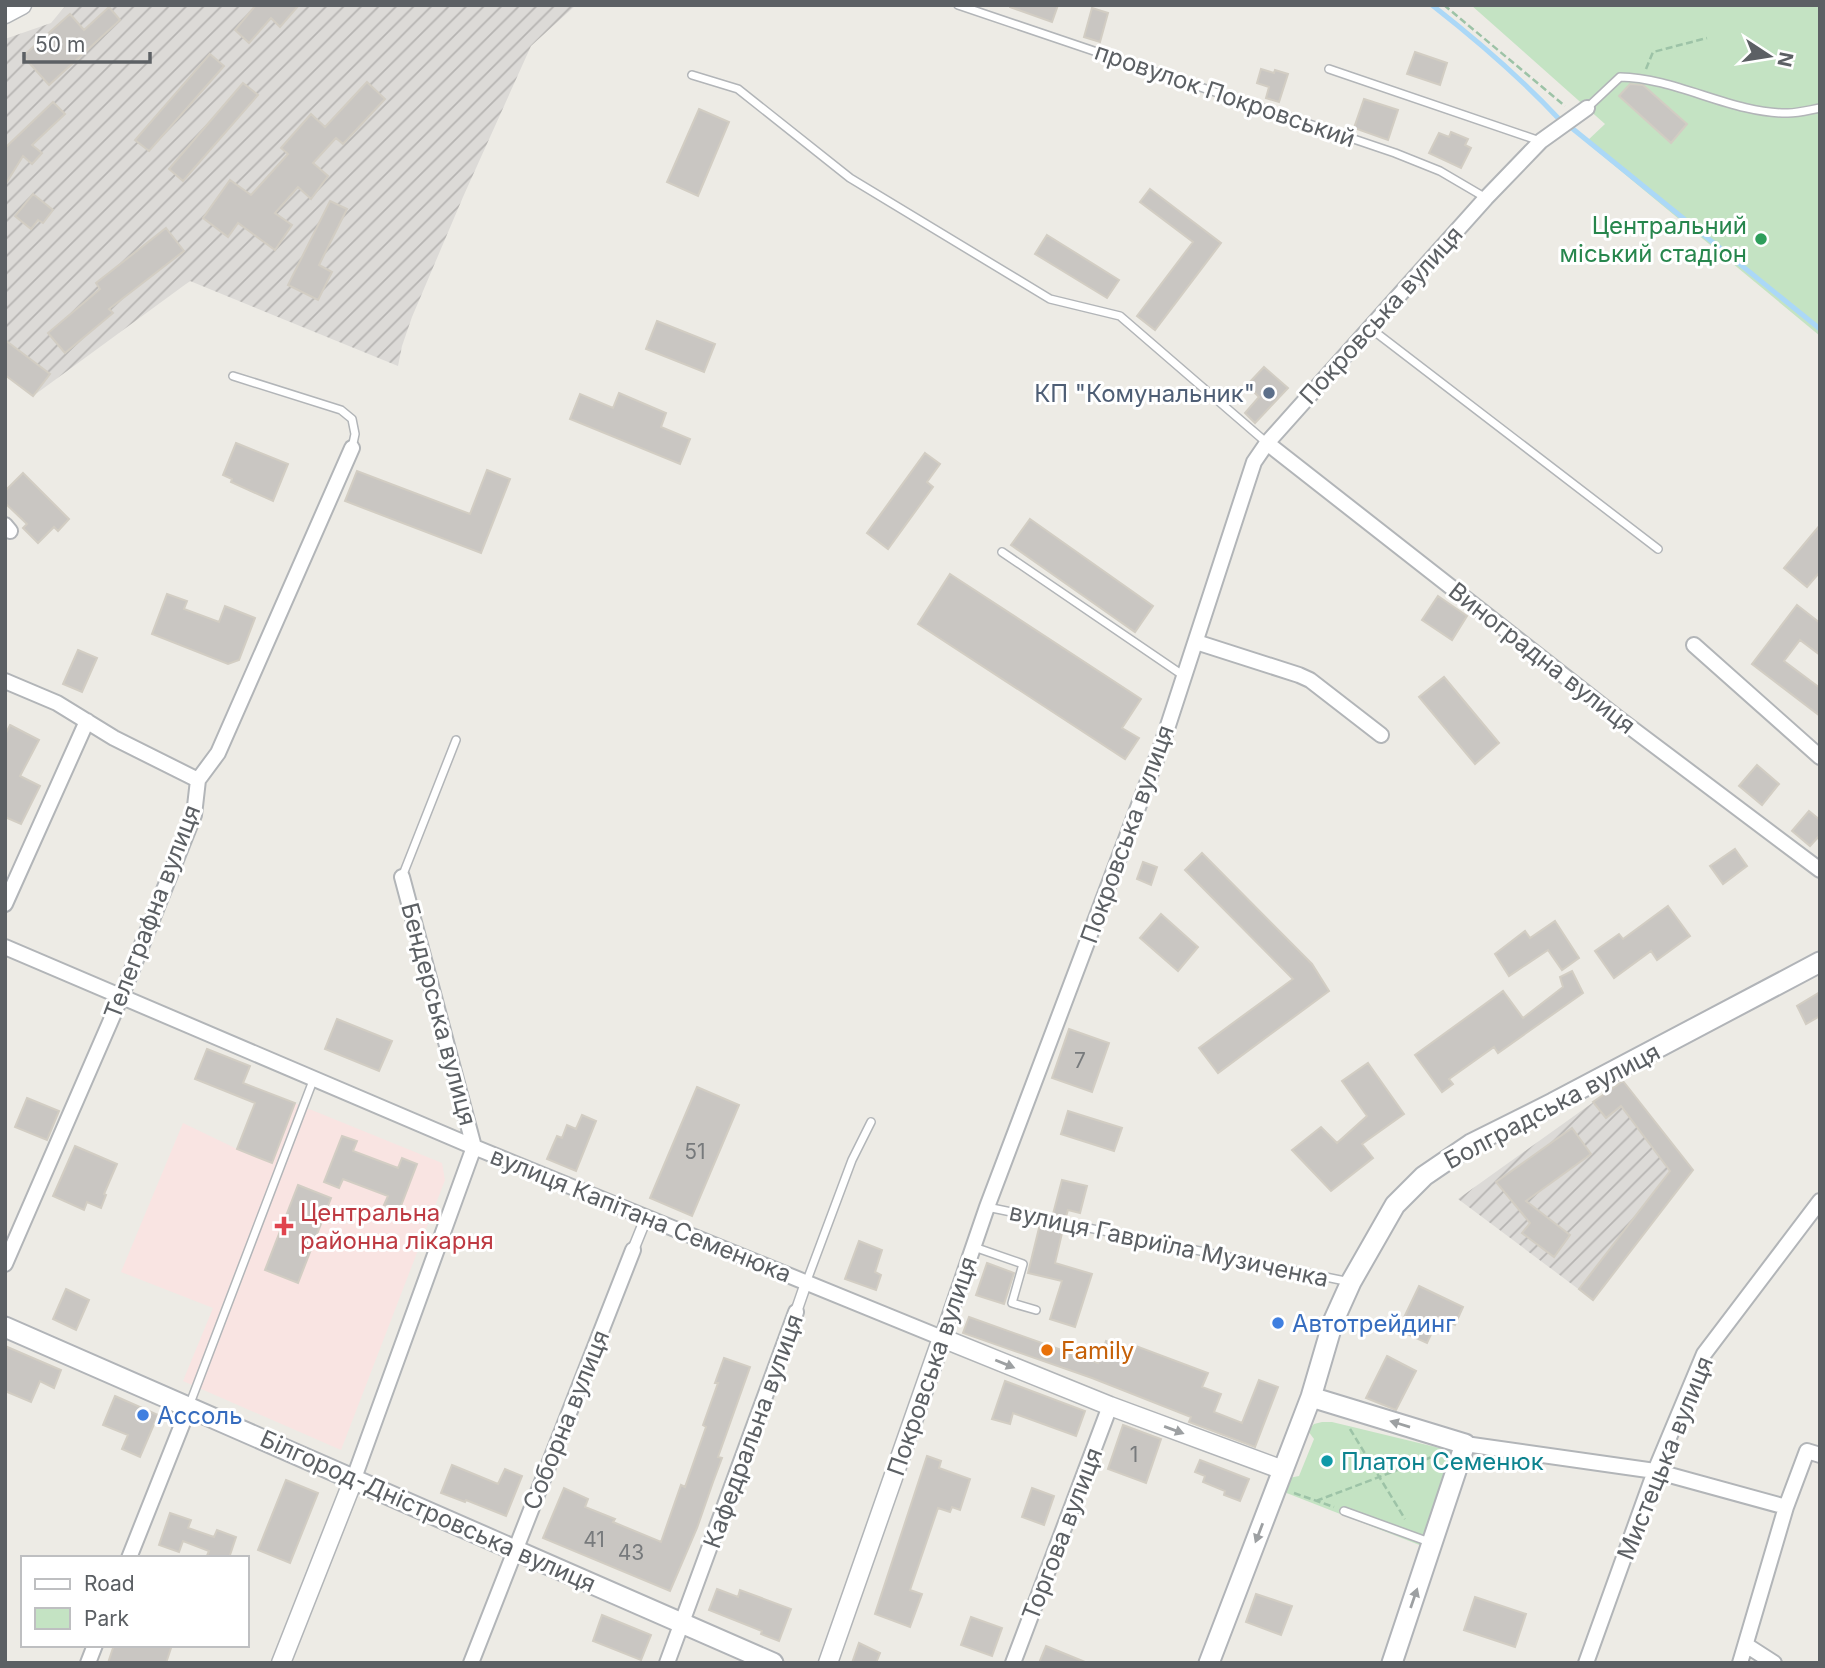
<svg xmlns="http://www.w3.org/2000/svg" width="1825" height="1668" font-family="Inter,sans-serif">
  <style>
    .industrial { fill: url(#industrial-furrows) }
    .medical { fill: #f9e4e2 }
    .park { fill: #c4e3c3 }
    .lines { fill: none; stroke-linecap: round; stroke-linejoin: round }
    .stream { stroke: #abd8f7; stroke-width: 5 }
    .building { fill: #c9c6c2; stroke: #d2cdc3; stroke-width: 2 }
    .service-casing { stroke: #b2b5b8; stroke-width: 10 }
    .pedestrian-casing { stroke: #b2b5b8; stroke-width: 13 }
    .minor-casing { stroke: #b2b5b8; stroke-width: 18 }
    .tertiary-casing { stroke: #b2b5b8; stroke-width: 21 }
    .secondary-casing { stroke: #b1b4b8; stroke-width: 23 }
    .path { stroke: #9dc3a7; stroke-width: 2.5; stroke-dasharray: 7 3.5; stroke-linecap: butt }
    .service { stroke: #fff; stroke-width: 7 }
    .pedestrian { stroke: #fff; stroke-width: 10 }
    .minor { stroke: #fff; stroke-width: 14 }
    .tertiary { stroke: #fff; stroke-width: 18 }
    .secondary { stroke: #fff; stroke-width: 19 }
    .oneway { fill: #9da0a2 }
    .leisure-dot { fill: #2e9e5b; stroke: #fff; stroke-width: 2.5 }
    .service-dot { fill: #5c6f8a; stroke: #fff; stroke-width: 2.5 }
    .health-dot { fill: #e0444e; stroke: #fff; stroke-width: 2.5 }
    .shop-dot { fill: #3f7fe0; stroke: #fff; stroke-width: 2.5 }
    .food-dot { fill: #e8710a; stroke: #fff; stroke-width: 2.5 }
    .culture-dot { fill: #0f9aa8; stroke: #fff; stroke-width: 2.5 }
    .labels { text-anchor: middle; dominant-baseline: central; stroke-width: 6; stroke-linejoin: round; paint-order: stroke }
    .number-label { font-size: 21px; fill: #777a7c }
    .street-label { font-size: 24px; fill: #5c6064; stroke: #fff }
    .leisure-label { font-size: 24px; fill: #27864d; stroke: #fff; text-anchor: end }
    .service-label { font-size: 24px; fill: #4e5e75; stroke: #fff; text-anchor: end }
    .health-label { font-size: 24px; fill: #be3a42; stroke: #fff; text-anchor: start }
    .shop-label { font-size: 24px; fill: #366cbe; stroke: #fff; text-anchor: start }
    .food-label { font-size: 24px; fill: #c56008; stroke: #fff; text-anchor: start }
    .culture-label { font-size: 24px; fill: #0d838f; stroke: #fff; text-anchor: start }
  </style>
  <defs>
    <pattern id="industrial-furrows" width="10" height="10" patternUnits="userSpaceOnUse" patternTransform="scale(1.75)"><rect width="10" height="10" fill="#dcdad7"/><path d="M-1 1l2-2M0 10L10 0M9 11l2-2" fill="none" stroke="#b6b4b2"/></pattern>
  </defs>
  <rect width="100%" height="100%" fill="#edebe5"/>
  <path class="industrial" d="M66,5H576L531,46L463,197L412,317L402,346L398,366L190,281L33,396L5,375V39L51,23Z
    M1623,1081L1693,1170L1593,1300L1458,1199Z"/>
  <path class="medical" d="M260,1089L442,1163L445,1180L341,1450L183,1381L213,1308L121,1272L183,1123L237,1149Z"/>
  <path class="park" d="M1471,5H1820V336L1586,142L1605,124Z
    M1322,1422H1332L1452,1451L1422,1546L1284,1492L1289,1478L1299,1476L1314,1439L1308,1431L1314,1424Z"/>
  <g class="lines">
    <path class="stream" d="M1432,5C1478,41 1520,77 1560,120
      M1573,129L1820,329"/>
  </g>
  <path class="building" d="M256,5H299L280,27L271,18L249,43L235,30Z
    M1010,5H1058L1052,22L1010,7Z
    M109,7L120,20L49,85L23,56L70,14L84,30Z
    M1092,8L1108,13L1100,42L1084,37Z
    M1415,52L1447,63L1440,85L1407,74Z
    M210,54L224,66L149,151L135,140Z
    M1261,69L1274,73L1275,70L1288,74L1279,102L1266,98L1269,87L1257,83Z
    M367,82L385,99L343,144L336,138L313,163L328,176L311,199L298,187L275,213L292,225L275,250L238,223L228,237L203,218L230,180L251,195L288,154L281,148L311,114L325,127Z
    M243,83L258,95L183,181L169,169Z
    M1630,84L1643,85L1687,124L1671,143L1619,96Z
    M1364,99L1398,110L1388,140L1354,128Z
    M53,102L65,114L32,145L42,153L32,164L23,156L5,185V148Z
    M699,109L729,122L698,196L667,182Z
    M1451,132L1468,139L1465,145L1471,148L1461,168L1429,153L1439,133L1449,137Z
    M1150,189L1221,243L1155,330L1137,316L1193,242L1140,202Z
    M33,194L53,210L43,223L38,220L31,229L15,216Z
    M330,201L347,209L319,265L332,272L318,300L288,285Z
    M166,228L184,251L109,309L113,313L65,353L48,333L100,289L96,283Z
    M1047,235L1119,280L1107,298L1035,254Z
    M657,321L715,344L704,372L646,349Z
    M5,340L50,374L33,396L5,375Z
    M1264,367L1288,388L1255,423L1245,413L1259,397L1247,385Z
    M619,393L666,413L661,427L690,439L680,464L570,419L580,394L613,408Z
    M236,443L288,464L273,501L231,482L232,479L223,475Z
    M925,453L940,464L927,482L933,487L888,549L867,533Z
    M487,470L510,479L481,553L345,501L357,471L470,514Z
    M23,473L69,519L58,531L54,527L38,543L23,528L27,524L5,503V491Z
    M1030,519L1153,606L1135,632L1011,545Z
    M1820,525V572L1807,587L1784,568Z
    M950,574L1141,699L1122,728L1139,738L1125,759L918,624Z
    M167,594L187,601L184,609L219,622L225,606L255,618L239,660L228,664L152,634Z
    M1438,596L1467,616L1452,640L1422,620Z
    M1797,605L1820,623V655L1800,640L1784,661L1820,688V716L1752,664Z
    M78,650L97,658L82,692L63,684Z
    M1444,677L1499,743L1475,764L1419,697Z
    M10,725L39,740L20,776L40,786L21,824L5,817V735Z
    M1757,765L1779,784L1762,805L1739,786Z
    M1809,811L1820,820V835L1810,846L1792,831Z
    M1735,849L1747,866L1723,884L1710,866Z
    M1202,853L1312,964L1329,991L1218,1073L1199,1048L1293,979L1185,870Z
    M1143,862L1157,867L1151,885L1137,879Z
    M1668,906L1690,936L1657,960L1651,951L1614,978L1595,951L1619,934L1623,939Z
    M1161,914L1198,947L1178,971L1140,938Z
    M1555,921L1579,958L1562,970L1548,950L1509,976L1495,954L1525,931L1530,938Z
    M1572,971L1583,993L1498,1053L1494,1047L1449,1079L1453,1084L1442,1092L1415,1055L1503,991L1523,1018L1563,987L1560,977Z
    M1820,992V1016L1806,1024L1797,1006Z
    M337,1019L392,1041L379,1071L325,1049Z
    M1069,1029L1109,1043L1092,1092L1052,1078Z
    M207,1049L250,1066L243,1083L295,1103L272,1163L237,1149L255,1103L195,1079Z
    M1368,1063L1404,1114L1362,1144L1373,1158L1331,1191L1292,1150L1321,1127L1337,1143L1367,1116L1342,1081Z
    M1623,1081L1693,1170L1593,1300L1579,1289L1670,1171L1621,1106L1606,1118L1593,1102Z
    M697,1087L739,1105L692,1216L650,1198Z
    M27,1098L59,1111L47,1140L15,1127Z
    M1068,1111L1122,1128L1114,1151L1061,1134Z
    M582,1115L596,1121L576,1171L547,1159L557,1136L562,1138L567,1125L576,1129Z
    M1572,1128L1591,1154L1526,1201L1570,1235L1554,1257L1522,1233L1530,1223L1496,1182Z
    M342,1136L357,1141L353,1151L398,1168L402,1158L417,1164L399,1211L384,1205L388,1196L343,1179L339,1188L324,1182Z
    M75,1146L117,1164L104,1194L106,1195L101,1208L87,1202L84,1210L53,1196Z
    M1062,1180L1087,1186L1080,1213L1068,1210L1066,1217L1053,1214Z
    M298,1185L331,1198L298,1283L265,1270Z
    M1040,1224L1063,1229L1055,1263L1092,1274L1075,1327L1050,1319L1062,1281L1028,1273Z
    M859,1241L882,1250L875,1272L881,1275L876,1290L845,1279Z
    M987,1263L1014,1273L1004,1304L976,1295Z
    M1419,1286L1463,1307L1455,1325L1439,1317L1427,1343L1398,1330Z
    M66,1289L89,1300L76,1330L53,1319Z
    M969,1317L1098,1363L1106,1341L1134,1352L1136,1346L1208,1373L1202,1387L1221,1394L1214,1412L1242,1423L1259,1380L1278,1387L1255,1447L1189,1422L1191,1417L1092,1378L963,1333Z
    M5,1346L61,1370L54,1388L40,1381L31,1402L5,1391Z
    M1387,1356L1416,1371L1396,1410L1366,1398Z
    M724,1358L750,1367L718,1457L722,1458L713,1482L697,1528L670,1591L543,1538L564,1488L588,1499L585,1507L615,1519L613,1522L661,1542L681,1485L685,1487L706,1427L703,1425L718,1383H715Z
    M1005,1381L1085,1411L1076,1436L1013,1413L1010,1424L992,1419Z
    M115,1396L158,1415L140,1457L122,1449L128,1435L103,1425Z
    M1123,1425L1161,1439L1146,1483L1108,1469Z
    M927,1456L941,1461L939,1468L970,1479L960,1510L952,1507L950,1512L938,1508L910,1590L922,1594L910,1627L875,1614Z
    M1200,1460L1249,1479L1240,1501L1224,1495L1225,1491L1203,1482L1205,1476L1195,1472Z
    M452,1465L498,1484L505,1469L522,1476L506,1516L466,1500L465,1502L441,1493Z
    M286,1480L318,1493L290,1563L258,1550Z
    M1032,1488L1054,1496L1044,1525L1022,1517Z
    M170,1513L191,1520L188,1528L214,1537L217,1530L236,1537L229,1558H206L209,1551L183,1541L179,1552L159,1545Z
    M717,1589L738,1597L740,1590L791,1609L779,1641L761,1634L762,1631L709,1610Z
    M1256,1594L1292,1606L1281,1635L1246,1622Z
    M1475,1597L1526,1614L1515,1647L1464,1630Z
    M602,1615L651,1635L641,1660L593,1641Z
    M971,1617L1002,1628L992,1656L961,1645Z
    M859,1643L880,1653L876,1663H852Z
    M114,1645H172L166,1663H108Z
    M1046,1646L1085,1662V1663H1039Z"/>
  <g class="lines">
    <defs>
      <path id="service" d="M958,5L1395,153L1440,171L1486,198
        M1329,69L1540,141
        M692,75L738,89L850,178L1050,299L1120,316L1267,443
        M1587,108L1620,77C1677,78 1732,114 1788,113C1799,113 1809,110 1820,108
        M1370,328L1658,549
        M233,376L341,410L352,419L355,434L352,448
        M1002,552L1184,676
        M402,877L456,740
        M987,1207L1350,1282
        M974,1247L1023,1264L1012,1303L1036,1310
        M806,1283L852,1160L871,1122
        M189,1406L314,1078
        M1344,1511L1432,1543"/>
      <path id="pedestrian" d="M633,1250L646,1218
        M796,1312L806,1283"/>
      <path id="minor" d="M1267,443L1618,718L1820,870
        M5,525L10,531
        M1196,642L1299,675L1310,680L1381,735
        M1694,645L1820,757
        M5,681L57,703L114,738L198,780
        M5,904L87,721
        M5,947L474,1147L942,1338L987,1207L1162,744L1254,462L1267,443L1486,198L1541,141L1587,108
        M5,1264L121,997L194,815L198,780L218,753L352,448
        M1465,1444L1655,1471L1786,1507
        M354,1478L474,1147L402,877
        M129,1558L189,1407
        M1746,1645L1774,1663
        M88,1663L95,1645
        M471,1663L633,1250
        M667,1663L796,1312
        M1013,1663L1110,1406
        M1586,1663L1655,1471L1704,1354L1820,1201
        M1740,1663L1786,1507L1807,1451L1820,1455"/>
      <path id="tertiary" d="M5,14L22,5
        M281,1663L354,1478
        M828,1663L942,1338L1110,1406L1283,1470"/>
      <path id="secondary" d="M5,1327L773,1663
        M1311,1397L1465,1444L1392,1663
        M1209,1663L1311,1397L1333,1322L1351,1282L1395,1205L1424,1176L1471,1144L1553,1103L1820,962"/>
    </defs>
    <use href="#service" class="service-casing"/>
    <use href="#pedestrian" class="pedestrian-casing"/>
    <use href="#minor" class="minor-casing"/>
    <use href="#tertiary" class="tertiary-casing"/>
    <use href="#secondary" class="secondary-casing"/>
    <path class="path" d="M1444,5L1565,106
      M1646,69L1653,52L1707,38
      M1350,1429L1405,1519
      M1294,1493L1334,1507
      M1316,1501L1437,1455"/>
    <use href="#service" class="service"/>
    <use href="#pedestrian" class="pedestrian"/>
    <use href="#minor" class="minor"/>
    <use href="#tertiary" class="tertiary"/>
    <use href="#secondary" class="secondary"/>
  </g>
  <defs><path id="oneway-solid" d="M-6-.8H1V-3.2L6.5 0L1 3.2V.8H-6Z" transform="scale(1.75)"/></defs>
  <g class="oneway">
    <use href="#oneway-solid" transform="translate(1005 1364) rotate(22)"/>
    <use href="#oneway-solid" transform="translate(1400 1424) rotate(-163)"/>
    <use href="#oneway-solid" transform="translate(1174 1430) rotate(20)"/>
    <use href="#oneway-solid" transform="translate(1259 1533) rotate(111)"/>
    <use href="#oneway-solid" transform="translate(1414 1598) rotate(-71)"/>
  </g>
  <circle class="leisure-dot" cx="1761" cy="239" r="7"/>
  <circle class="service-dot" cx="1269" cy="393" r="7"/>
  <path class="health-dot" d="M280.5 1215.5h7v7h7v7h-7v7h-7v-7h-7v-7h7z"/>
  <g class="shop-dot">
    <circle cx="1278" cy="1323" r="7"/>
    <circle cx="143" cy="1415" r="7"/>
  </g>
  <circle class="food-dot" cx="1047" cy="1350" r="7"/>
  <circle class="culture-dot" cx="1327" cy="1461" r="7"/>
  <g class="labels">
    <g class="number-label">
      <text x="1080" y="1060">7</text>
      <text x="695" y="1151">51</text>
      <text x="1134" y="1454">1</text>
      <text x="594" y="1539">41</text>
      <text x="631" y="1552">43</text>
    </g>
    <g class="street-label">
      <text transform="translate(1225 95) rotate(19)">провулок Покровський</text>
      <text transform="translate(1381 315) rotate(-48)">Покровська вулиця</text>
      <text transform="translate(1542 658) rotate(38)">Виноградна вулиця</text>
      <text transform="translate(1127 834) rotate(-70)">Покровська вулиця</text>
      <text transform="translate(152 912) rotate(-69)">Телеграфна вулиця</text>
      <text transform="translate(439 1014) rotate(75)">Бендерська вулиця</text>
      <text transform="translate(1552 1106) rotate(-28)">Болградська вулиця</text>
      <text transform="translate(641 1215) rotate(22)">вулиця Капітана Семенюка</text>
      <text transform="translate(1169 1245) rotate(12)">вулиця Гавриїла Музиченка</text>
      <text transform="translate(932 1366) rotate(-71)">Покровська вулиця</text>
      <text transform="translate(566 1420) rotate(-68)">Соборна вулиця</text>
      <text transform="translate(753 1431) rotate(-70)">Кафедральна вулиця</text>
      <text transform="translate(1665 1458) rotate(-68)">Мистецька вулиця</text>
      <text transform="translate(428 1511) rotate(24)">Білгород-Дністровська вулиця</text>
      <text transform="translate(1062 1534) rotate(-69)">Торгова вулиця</text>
    </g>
    <g class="leisure-label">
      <text x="1747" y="225">Центральний<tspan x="1747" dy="28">міський стадіон</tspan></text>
    </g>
    <g class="service-label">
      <text x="1255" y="393">КП "Комунальник"</text>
    </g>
    <g class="health-label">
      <text x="300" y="1212">Центральна<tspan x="300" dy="28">районна лікарня</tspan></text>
    </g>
    <g class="shop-label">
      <text x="1292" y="1323">Автотрейдинг</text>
      <text x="157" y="1415">Ассоль</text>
    </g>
    <g class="food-label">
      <text x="1061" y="1350">Family</text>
    </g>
    <g class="culture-label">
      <text x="1341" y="1461">Платон Семенюк</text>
    </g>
  </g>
  <rect width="1825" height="1668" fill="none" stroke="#5c6064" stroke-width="14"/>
  <rect x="21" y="1556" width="228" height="91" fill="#ffffff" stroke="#bebfc1" stroke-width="2"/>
  <rect x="35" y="1579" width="35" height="10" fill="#ffffff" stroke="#bebfc1" stroke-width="2"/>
  <text x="84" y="1591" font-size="21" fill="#5c6064">Road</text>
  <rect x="35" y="1608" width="35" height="21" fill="#c4e3c3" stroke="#bebfc1" stroke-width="2"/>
  <text x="84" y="1626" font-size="21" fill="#5c6064">Park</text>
  <g transform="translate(1769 56) rotate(102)" stroke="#ffffff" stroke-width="5" paint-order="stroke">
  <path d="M0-5L12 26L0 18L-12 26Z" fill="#5c6064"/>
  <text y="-10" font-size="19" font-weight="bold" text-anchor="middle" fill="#5c6064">N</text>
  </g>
  <path d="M24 52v10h126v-10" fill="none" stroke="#5c6064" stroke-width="3.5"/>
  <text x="35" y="52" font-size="21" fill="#5c6064" stroke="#ffffff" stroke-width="5" paint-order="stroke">50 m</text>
</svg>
